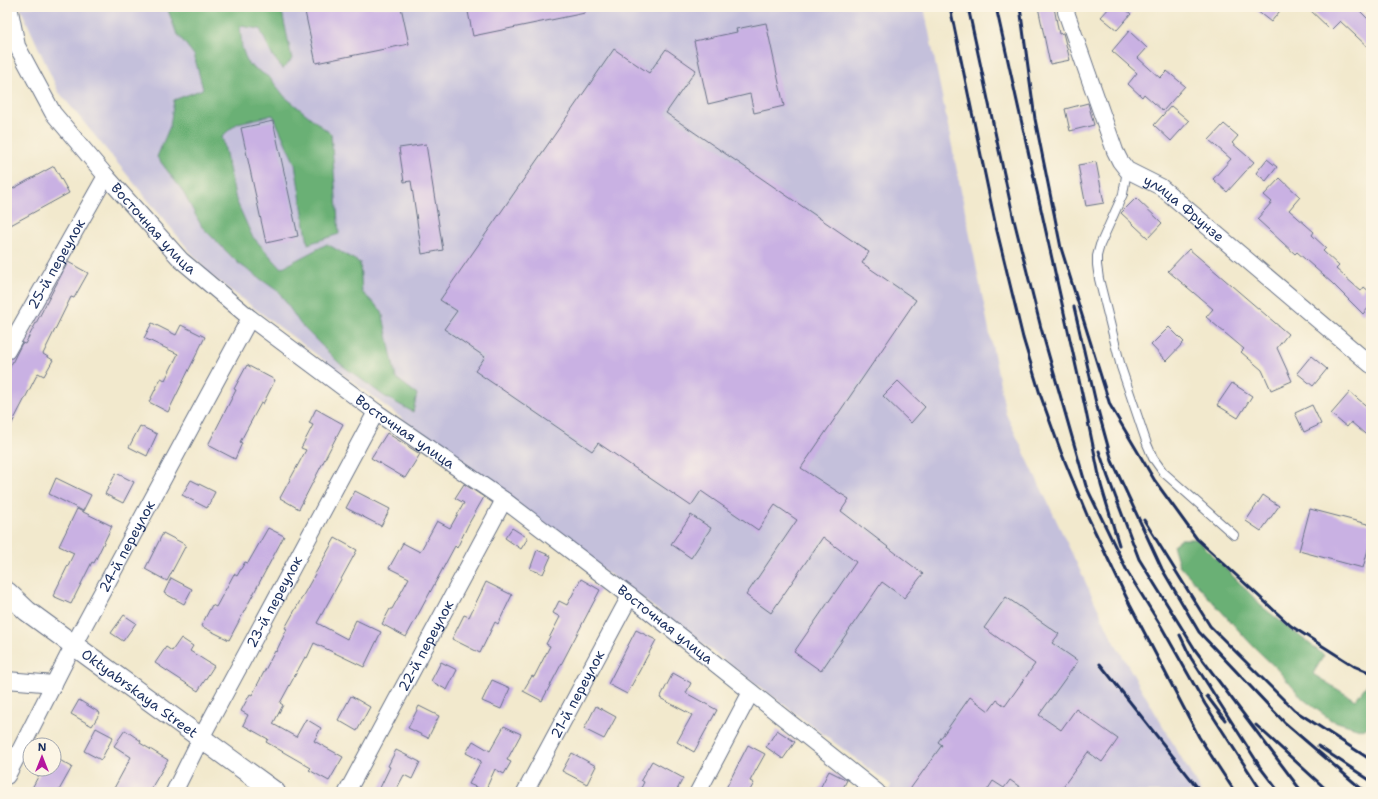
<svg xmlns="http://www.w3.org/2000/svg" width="1378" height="799" font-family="'Shantell Sans',sans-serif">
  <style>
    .industrial { fill: #c4c0db }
    .forest { fill: #6ab074; stroke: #427069 }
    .building { fill: #c9b1e3 }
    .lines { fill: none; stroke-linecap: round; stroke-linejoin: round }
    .service-casing { stroke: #667085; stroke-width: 10 }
    .minor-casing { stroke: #667085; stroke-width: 18 }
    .tertiary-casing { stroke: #667085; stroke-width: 22 }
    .service { stroke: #fff; stroke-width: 8 }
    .minor { stroke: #fff; stroke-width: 16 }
    .tertiary { stroke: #fff; stroke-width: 20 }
    .rail { stroke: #1b2f5e; stroke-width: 3 }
    .labels { text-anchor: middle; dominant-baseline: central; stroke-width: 3; stroke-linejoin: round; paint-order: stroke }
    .street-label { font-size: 14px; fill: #1b2f5e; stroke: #fcf5e5 }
  </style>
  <rect width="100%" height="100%" fill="#fcf5e5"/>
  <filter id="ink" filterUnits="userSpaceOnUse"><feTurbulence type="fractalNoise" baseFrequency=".025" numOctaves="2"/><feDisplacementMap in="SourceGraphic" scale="8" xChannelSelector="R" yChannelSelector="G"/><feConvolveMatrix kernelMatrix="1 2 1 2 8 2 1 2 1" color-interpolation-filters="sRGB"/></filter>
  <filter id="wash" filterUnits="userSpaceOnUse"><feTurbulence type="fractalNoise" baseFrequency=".012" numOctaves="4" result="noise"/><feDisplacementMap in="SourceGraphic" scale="16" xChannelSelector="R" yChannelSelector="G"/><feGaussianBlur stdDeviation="0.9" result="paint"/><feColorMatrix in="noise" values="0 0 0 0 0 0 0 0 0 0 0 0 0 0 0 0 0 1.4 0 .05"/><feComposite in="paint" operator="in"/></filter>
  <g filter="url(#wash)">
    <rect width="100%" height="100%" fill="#f2e9cd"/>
    <path class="industrial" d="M20,7H924L1006,414L1111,636L1201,792H888L891,785L209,274L58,91Z"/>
    <path class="forest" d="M167,7H281L292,59L283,69L272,55L260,29L240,26L242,48L248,64L270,78L285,97L331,134L339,234L308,244L295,164L273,115L238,123L222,136L236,200L252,236L281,268L327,244L360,263L362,292L382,311L396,378L417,394L413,412L384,396L339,363L301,325L279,292L238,263L202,227L182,190L157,157L170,126L174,100L203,89L194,55L176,32Z
      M1181,539H1197L1265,609L1324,655L1313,674L1355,700L1371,679V725L1363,730L1331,720L1303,699L1277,669L1253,646L1179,565L1173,545Z"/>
    <g id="blocks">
      <path class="building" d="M304,7H401L409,44L316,63Z
        M467,7H584L585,13L473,36Z
        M1038,7H1054L1059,34L1063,33L1070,60L1050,64Z
        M1110,7H1123L1131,14L1117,30L1101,17Z
        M1252,7H1283L1271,22Z
        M1307,7H1356L1371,22V50L1340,21L1331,30Z
        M766,23L784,106L754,113L750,94L708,104L694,41L737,32L736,29Z
        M1129,31L1147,48L1138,58L1160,78L1167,71L1185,86L1163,111L1144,94L1142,97L1128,84L1137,73L1112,51Z
        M614,49L649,73L666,49L696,70L666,113L869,252L862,263L916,300L801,468L849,499L841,511L923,574L904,598L882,582L821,671L794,652L856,562L823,537L771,613L746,595L797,520L775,505L758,530L701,491L691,506L598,443L592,451L475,371L485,357L444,329L457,311L440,300Z
        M1088,103L1094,125L1070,131L1065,109Z
        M1171,106L1189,121L1171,141L1154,125Z
        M273,121L298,236L266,243L241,128Z
        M1224,124L1238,136L1232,143L1254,162L1227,192L1213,179L1231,159L1209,140Z
        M426,144L443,250L422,254L411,181L404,182L399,148Z
        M1267,159L1277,167L1266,181L1256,173Z
        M1096,162L1104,203L1086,206L1078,165Z
        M54,166L69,193L7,227V192Z
        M1280,178L1300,197L1289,210L1314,232L1312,235L1326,248L1323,251L1339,266L1336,269L1361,291L1364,287L1371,293V305L1363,314L1332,283L1297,252L1295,254L1257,219L1272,202L1264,195Z
        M1136,198L1162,223L1148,238L1121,213Z
        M1189,249L1288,334L1277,348L1292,381L1271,390L1262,370L1241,352L1244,349L1206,317L1213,309L1168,271Z
        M68,262L88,273L74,298L71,297L43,354L53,360L44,376L38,373L7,433V373L22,343L25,344Z
        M152,323L176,335L181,325L205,337L168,412L149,402L161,378L165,380L178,354L144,338Z
        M1169,327L1184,342L1166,361L1151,345Z
        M1311,356L1327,369L1313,386L1297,373Z
        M247,365L275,380L263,404L261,403L240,442L242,443L235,459L208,445L236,390L234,389Z
        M898,381L925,407L911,423L883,396Z
        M1232,383L1252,396L1238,418L1217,405Z
        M1350,392L1371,410V439L1351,422L1347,427L1331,414Z
        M1312,405L1321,424L1304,432L1295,413Z
        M316,409L343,424L299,509L280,498L306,450L301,448L313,425L309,423Z
        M140,426L157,434L147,456L129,447Z
        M387,433L420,454L405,478L371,458Z
        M116,473L134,482L123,503L105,494Z
        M56,478L91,495L83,511L49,494Z
        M191,480L215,492L207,508L182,495Z
        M464,484L484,497L468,525L457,548L455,546L406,637L382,624L390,609H392L409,578L389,568L403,543L420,552L437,521L450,528L464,503L455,498Z
        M355,491L390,509L381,526L346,508Z
        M1263,495L1279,506L1261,531L1246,521Z
        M77,509L112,526L94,563L92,562L71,604L53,596L74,553L59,546Z
        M1310,509L1371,525V538L1363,568L1299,551Z
        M691,515L711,528L691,558L671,544Z
        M268,528L284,536L229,640L201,626L212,605L216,607L234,574L237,576L245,562L248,563Z
        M512,528L528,538L521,549L505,538Z
        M163,533L186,545L167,581L145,569Z
        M335,538L357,550L317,623L347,639L356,620L381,632L364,667L314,643L307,658L305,657L280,703L283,705L273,724L296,737L306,719L321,728L314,741L343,757L329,781L309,770L311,768L266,742L268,739L243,725L248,715L241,711L250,694L252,695L275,651L276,652L287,629L285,628Z
        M537,550L551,556L543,574L530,569Z
        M171,578L192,589L184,604L164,593Z
        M581,579L600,590L542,701L523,691L532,676L534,677L550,646L546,644L560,617L553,613L559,601L567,605Z
        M486,582L512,595L498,624L495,622L480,653L452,639L464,615L469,617Z
        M1006,597L1059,634L1052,643L1078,661L1039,715L1061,730L1076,709L1118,739L1102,762L1088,752L1059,792H1027L1010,780L1004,788L993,781L986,792H908L942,745L938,742L970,697L989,711L997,700L1005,706L1035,664L984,628Z
        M124,615L136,623L123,641L111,633Z
        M636,630L656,640L627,694L608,684Z
        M181,638L193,646L190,651L214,666L198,691L155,663L166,647L172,651Z
        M441,662L457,670L447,690L431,681Z
        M673,673L691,683L686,693L717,710L694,752L677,742L692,715L660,698Z
        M492,680L510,688L501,709L482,701Z
        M351,696L370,707L357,731L338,720Z
        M79,700L100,713L92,726L71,714Z
        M419,706L439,716L428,738L408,728Z
        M596,706L616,717L604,739L584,729Z
        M504,726L521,734L507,760L511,762L504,774L495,769L485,791L469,784L481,761L466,753L473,741L490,751Z
        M96,728L113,737L101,760L84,751Z
        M125,730L141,741L140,743L168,760L149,792H112L131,757L114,746Z
        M777,730L795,742L783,759L766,747Z
        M748,745L765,754L750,781L754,783L749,792H724Z
        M396,750L420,762L412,779L404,775L395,792H378L390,767L388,766Z
        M572,753L596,766L587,784L562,771Z
        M54,757L72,767L58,792H30L42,769H54Z
        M652,761L683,778L676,792H639L644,782L641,780Z
        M829,771L847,780L841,792H818Z"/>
    </g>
  </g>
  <g filter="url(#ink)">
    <use href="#blocks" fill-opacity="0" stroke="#667085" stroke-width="1"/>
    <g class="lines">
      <defs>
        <path id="service" d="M1127,170L1123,194L1100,245L1097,256V265L1099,279L1121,367L1147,444L1153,458L1163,472L1234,535"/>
        <g id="minor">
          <path id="s1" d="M7,7L10,11L17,46L53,113L106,176L181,260L250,318L376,412L504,500L630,596L877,792"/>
          <path id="s2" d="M1066,7V12L1115,151L1120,161L1127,170L1161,187L1371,365"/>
          <path id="s3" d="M7,351L106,176"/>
          <path d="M7,680L54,684"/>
          <path id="s4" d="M7,776L73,646L250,318"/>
          <path id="s5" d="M174,792L201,738L376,412"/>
          <path id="s6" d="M347,792L504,500"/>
          <path id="s7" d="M525,792L630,596"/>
          <path d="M698,792L751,692"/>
        </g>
        <g id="tertiary">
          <path id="s8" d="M7,592L27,611L275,792"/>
        </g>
      </defs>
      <use href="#service" class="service-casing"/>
      <use href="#minor" class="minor-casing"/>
      <use href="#tertiary" class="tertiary-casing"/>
      <use href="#service" class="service"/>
      <use href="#minor" class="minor"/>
      <use href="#tertiary" class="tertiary"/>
      <path class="rail" d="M950,7L996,227L1023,338L1040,394L1061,452L1087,515L1130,605L1199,737L1235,792
        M968,7L1014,220L1041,328L1086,486L1127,571L1161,626L1205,704L1262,792
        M996,7L1085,407L1101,485L1119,545
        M1020,7L1035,119L1061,248L1110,405L1155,481L1197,539L1291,626L1354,666L1371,673
        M1074,307L1096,403L1112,461L1162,569L1199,632L1285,723L1365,792
        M1099,451L1108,477L1139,559L1196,651L1302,792
        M1144,520L1210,626L1294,710L1371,760
        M1180,635L1191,658L1259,765
        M1100,664L1201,792
        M1207,696L1225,720
        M1256,725L1329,792
        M1318,746L1371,781
        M1256,762L1279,792"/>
    </g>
  </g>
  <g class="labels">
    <g class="street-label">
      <text stroke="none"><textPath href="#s2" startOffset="244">улица Фрунзе</textPath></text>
      <text stroke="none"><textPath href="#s1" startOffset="270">Восточная улица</textPath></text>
      <text stroke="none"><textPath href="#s3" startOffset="100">25-й переулок</textPath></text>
      <text stroke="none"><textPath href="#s1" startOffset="594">Восточная улица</textPath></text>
      <text stroke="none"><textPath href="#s4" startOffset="259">24-й переулок</textPath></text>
      <text stroke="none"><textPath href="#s5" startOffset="215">23-й переулок</textPath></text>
      <text stroke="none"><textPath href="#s1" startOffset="918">Восточная улица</textPath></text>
      <text stroke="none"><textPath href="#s6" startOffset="166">22-й переулок</textPath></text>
      <text stroke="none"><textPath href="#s8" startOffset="167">Oktyabrskaya Street</textPath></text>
      <text stroke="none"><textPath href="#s7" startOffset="111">21-й переулок</textPath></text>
    </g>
  </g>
  <rect width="1378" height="799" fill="none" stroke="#fcf5e5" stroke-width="24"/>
  <g transform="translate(42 757)"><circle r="19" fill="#fcf5e5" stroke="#a2a6af"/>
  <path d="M0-3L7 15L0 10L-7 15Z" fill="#b5179e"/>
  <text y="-6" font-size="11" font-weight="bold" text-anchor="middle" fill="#1b2f5e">N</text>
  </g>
</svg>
